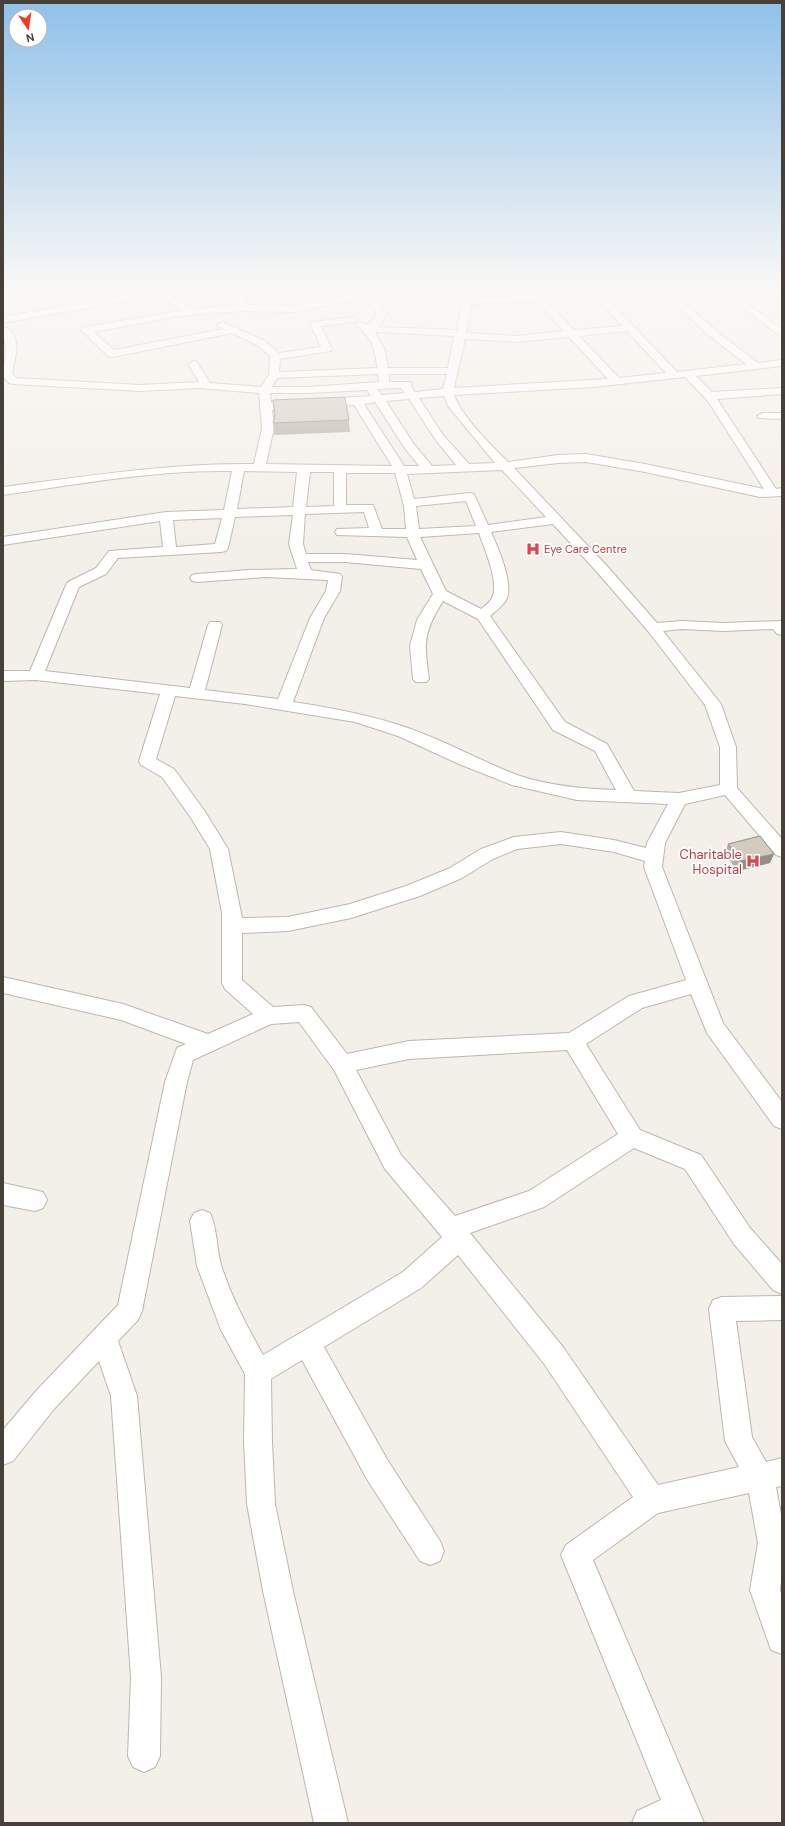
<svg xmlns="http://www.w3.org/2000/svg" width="785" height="1826" font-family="'DM Sans',sans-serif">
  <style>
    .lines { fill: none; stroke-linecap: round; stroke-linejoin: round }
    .minor-casing { stroke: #beb7ac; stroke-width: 2 }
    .minor { fill: #fff; fill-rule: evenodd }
    .wall { fill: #b6afa4 }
    .shaded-wall { fill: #948e86 }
    .building { fill: #d4cbbf; stroke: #948e86 }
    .labels { text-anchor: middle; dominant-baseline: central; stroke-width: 3.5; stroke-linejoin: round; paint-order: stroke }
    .far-health-label { font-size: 11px; fill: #be3a42; stroke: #fff; text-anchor: start }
    .health-label { font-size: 13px; fill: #be3a42; stroke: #fff; text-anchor: end }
  </style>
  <rect width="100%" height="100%" fill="#f3f0e9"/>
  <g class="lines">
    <defs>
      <path id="minor" d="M132,289H141L145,292L167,294L195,309L238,305L232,289H240L248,305L295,306L369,291L372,292L387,314L379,327L457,330L463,301L460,289H468L472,298L546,295L597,290L600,291L677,372L746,364L707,334L660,289H670L715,330L758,363L782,360V366L696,376L712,392L782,388V394L717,399L776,489L782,488V496L760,497L645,472L586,462L558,463L514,468L607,566L657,623L682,621L724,623L782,621V635L777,634L773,629L724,631L682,629L663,631L721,704L736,747L737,788L782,839V857L776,855L725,795L685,804L665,843L662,867L723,1023L782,1102V1129L774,1126L707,1033L691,994L642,1008L586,1044L640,1130L701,1155L750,1228L782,1264V1294L773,1290L734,1244L685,1169L634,1148L544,1207L470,1233L563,1347L658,1485L739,1467L725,1441L709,1309L713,1300L722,1297L782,1296V1320L736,1321L752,1437L766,1462L782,1458V1486L776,1487L782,1520V1574L780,1590L782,1596V1654L771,1650L750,1590L758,1543L749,1493L658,1513L593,1560L704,1823H632L637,1811L661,1800L561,1555L566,1545L633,1497L545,1365L458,1255L421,1288L324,1347L388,1461L440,1541L444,1551L440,1561L430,1565L420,1561L368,1481L302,1360L271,1379L272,1442L275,1504L293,1591L348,1823H314L263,1591L247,1504L244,1442L245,1374L221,1330L197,1266L190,1221L194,1213L202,1210L210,1213C218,1230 216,1250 222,1268C232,1298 247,1326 263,1355L403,1272L442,1237L385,1169L334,1070L299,1022L271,1024L193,1060L187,1082L142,1311L138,1320L118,1341L137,1396L161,1677L160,1756L155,1767L144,1772L133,1767L128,1756L131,1677L111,1396L99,1361L54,1409L13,1461L3,1465V1430L36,1391L118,1305L165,1082L177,1048L186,1044L121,1020L3,993V977L123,1004L208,1034L253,1014L225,989L222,983V913L210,849L191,818L162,777L141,765L139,761L160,694L36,680L3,681V671H30L66,585L68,582L96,568L109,551L163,547L160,521L3,545V537L166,512L224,510L232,471C155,470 78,484 3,495V487C87,476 171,463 254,464L262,428L259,393L199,388L140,391L13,384L9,383L3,376L6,350L3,327C23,332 15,360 12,374L16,378L140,385L199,382L188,364L193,361L197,362L210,383L261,387L269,375L270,356L257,345L232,333L112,357L108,356L81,330L86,327L183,310L162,299L143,298L3,323V317L136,293ZM595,296L622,326L574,330L546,301ZM367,297L377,314L372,322L367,325L361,322L356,325L364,332L372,343L378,368L279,372L280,359L331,351L332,349L321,326L355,322L357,320L355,318L352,317L312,322L310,324L321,347L279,353L265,341L222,322L217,325L223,329L114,350L94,332L179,316L238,311L295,312ZM536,301L564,331L517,336L466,333L472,304ZM627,331L666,373L619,378L579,336ZM375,332L454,336L448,368H388L385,350ZM569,337L608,379L454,388L465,339L517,342ZM378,374L379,382L309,387H272L277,378ZM389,374H447L443,389L415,392L411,386L412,384L411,382H389ZM685,377L708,401L764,489L645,464L586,454L558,455L508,462C491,445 462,417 454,395L593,387ZM401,388L405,393L382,395L377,389ZM367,390L371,396L271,403L270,393H309ZM444,396L448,406L495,463L469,464L443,435L419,398ZM409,399L435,439L456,465L432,466L413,443L386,401ZM375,402L404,447L419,466H404L364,404ZM354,405L392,466L266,464L274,428L272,410ZM502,470L546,517L488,525L474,494L470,493L414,499L407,474ZM244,471L297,472L293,507L237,509ZM310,472H334V506L306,507ZM346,473H395L404,506L406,529H382L373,505H346ZM466,501L476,526L419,529L416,506ZM364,512L369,528L337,529L335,532L337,535L407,537L417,560L345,554H306L303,544L305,514ZM293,515L289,544L297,569L249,570L197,574L192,575L190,578L192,581L197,582L266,577L328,580L326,591L310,618L278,699L205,690L222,625L220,622H210L208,625L190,688L45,671L79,587L106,574L118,558L221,552L226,551L228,548L235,517ZM222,518L215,544L176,547L173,520ZM553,524L597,572L648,631L705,705L720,747V785L679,793L634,791L607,744L565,722L490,616C496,611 504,605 507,598C513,581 498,548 491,532ZM479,533C484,548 500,583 492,598C490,602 485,606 481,609L446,591L420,537ZM308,562H345L421,569L433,594L417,620L410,646L413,679L416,682H426L429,679C424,643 423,633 443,601L478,619L553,730L595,751L616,790C584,789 551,786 520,776C482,762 446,741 408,728C371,715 333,708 293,702L324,618L340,591L342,577L340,574L311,570ZM175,696L245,704L355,722L398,736L459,764L512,785L577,800L668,804L647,843L646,848L614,840L561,832L514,837L481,849L450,868L406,886L350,904L288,917L242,918L228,849L204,810L174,769L156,759ZM561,844L614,852L645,861L644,867L686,980L629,996L569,1033L409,1041L347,1054L311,1007L304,1005L273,1007L242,980V933L288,931L351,918L420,896L462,878L493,859L517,849ZM567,1050L618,1134L529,1191L455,1216L401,1155L356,1070L409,1059Z
        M717,289H727L782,329V337Z
        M764,289H775L782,293V300Z
        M763,413H782V419L759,418L757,416Z
        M3,1183L43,1192L47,1200L43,1208L35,1211L3,1205Z"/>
    </defs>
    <use href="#minor" class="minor-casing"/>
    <use href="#minor" class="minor"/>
  </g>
  <path class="wall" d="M273,400L349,420L350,432L274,435L273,423L274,417Z
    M728,844L770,863L737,871L725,853Z"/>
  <path class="shaded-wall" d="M774,854L770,863L737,871L741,861Z"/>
  <path class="building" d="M345,397L349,420L273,423L275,416L273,400Z
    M760,836L774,854L741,861L728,844Z"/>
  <linearGradient id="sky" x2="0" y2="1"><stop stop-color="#8fc1ea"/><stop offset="0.53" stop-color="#faf8f5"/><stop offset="1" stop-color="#faf8f5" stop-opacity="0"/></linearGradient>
  <rect width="785" height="544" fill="url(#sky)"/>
  <defs>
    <symbol id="hospital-bare" viewBox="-9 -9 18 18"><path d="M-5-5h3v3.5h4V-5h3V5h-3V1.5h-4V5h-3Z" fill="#e0444e" stroke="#fff" stroke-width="2.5" paint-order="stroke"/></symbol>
  </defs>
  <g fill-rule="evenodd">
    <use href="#hospital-bare" x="523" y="539" width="20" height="20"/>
    <use href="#hospital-bare" x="743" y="851" width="20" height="20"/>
  </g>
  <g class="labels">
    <g class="far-health-label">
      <text x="544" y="549">Eye Care Centre</text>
    </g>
    <g class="health-label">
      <text x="742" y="854">Charitable<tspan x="742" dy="15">Hospital</tspan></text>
    </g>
  </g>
  <rect width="785" height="1826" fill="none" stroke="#474038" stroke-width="8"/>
  <g transform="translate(28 28) rotate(167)"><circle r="19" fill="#ffffff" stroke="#b5b3af"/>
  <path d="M0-3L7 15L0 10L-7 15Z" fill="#ee3a26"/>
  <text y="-6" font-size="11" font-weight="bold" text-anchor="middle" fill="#474038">N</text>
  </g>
</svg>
